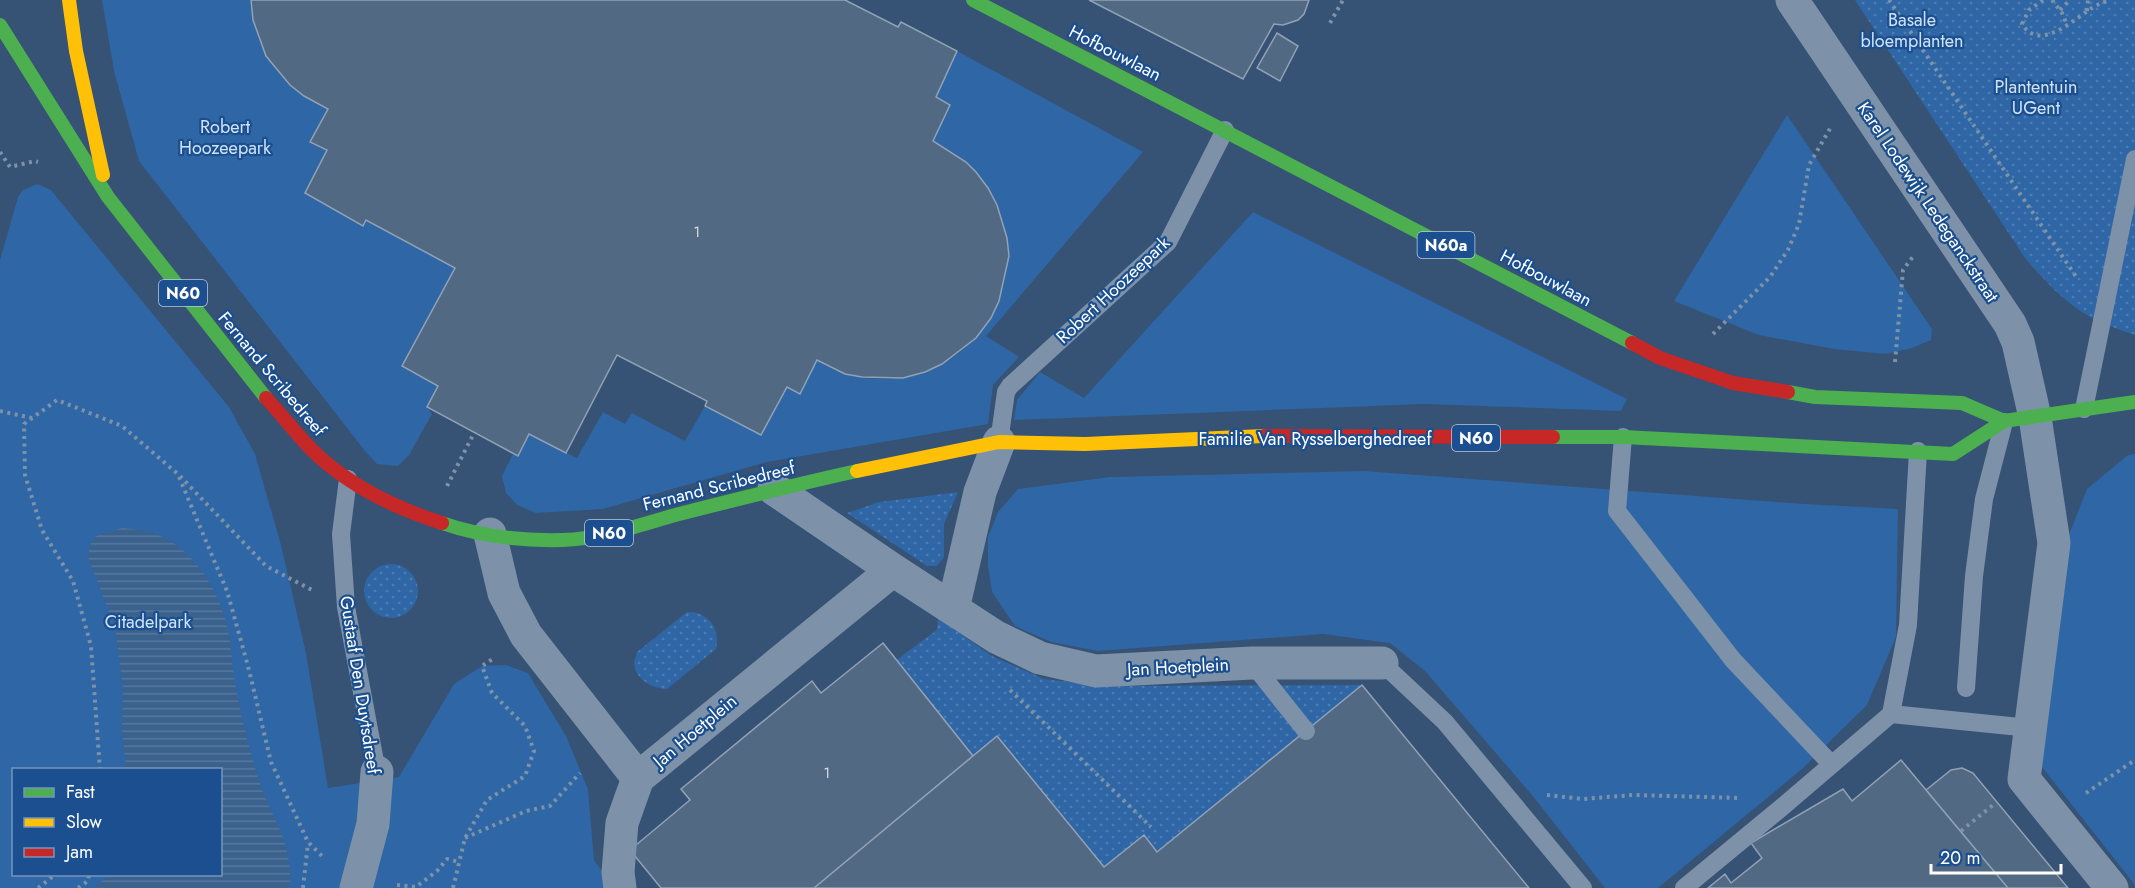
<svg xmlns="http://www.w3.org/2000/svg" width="2135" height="888" font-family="Jost,sans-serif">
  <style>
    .grass { fill: url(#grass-dots) }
    .park { fill: #2f66a5; fill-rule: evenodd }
    .water { fill: url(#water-rules) }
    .building { fill: #526984; stroke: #92a2b6; stroke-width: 1.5 }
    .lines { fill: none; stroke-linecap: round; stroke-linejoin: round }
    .path { stroke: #7d92a8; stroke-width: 4; stroke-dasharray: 3 4.5; stroke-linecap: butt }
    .lane { stroke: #7d92a8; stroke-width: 18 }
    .street { stroke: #7d92a8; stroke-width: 33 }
    .fast { stroke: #4caf50; stroke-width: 14 }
    .slow { stroke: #ffc107; stroke-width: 14 }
    .jam { stroke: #c62828; stroke-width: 14 }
    .labels { text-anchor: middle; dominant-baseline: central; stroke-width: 4.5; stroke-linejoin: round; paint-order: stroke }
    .number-label { font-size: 15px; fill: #d4dae0 }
    .shield { fill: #1b4f8f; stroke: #bbcadd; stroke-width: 1.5 }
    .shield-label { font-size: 16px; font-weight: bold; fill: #fff }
    .park-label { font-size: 18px; fill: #cfe3fa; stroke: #1b4f8f }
    .street-label { font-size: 18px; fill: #fff; stroke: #1b4f8f }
  </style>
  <defs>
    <pattern id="grass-dots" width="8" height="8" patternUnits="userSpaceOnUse" patternTransform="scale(1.5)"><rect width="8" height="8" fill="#2f66a5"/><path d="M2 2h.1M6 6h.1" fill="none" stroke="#4e7db2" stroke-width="1.8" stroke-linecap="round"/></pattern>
    <pattern id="water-rules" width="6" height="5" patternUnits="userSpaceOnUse" patternTransform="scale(1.5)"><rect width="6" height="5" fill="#3b618d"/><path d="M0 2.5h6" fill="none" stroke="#58799e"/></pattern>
  </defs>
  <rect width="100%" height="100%" fill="#365274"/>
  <path class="grass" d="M1855,0H2135V335C2082,319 2060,299 2025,258Z
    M958,492L944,524V557L937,566H927L847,513L879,502Z
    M364 591a27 27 0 1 1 54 0a27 27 0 1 1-54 0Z
    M687,612C708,611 721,629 716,649L667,689C653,689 634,679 634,662C634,662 637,653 637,652Z
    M938,618L992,656L1044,679L1104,686L1362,685L1157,852L1144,836L1104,867L997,737L973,756L895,661L937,630Z"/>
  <path class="park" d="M102,0H251C255,49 282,89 328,109L310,142L327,150L305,193L363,226L366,220L455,268L402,365L438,386L427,407L432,414L409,455L398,466L377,464L365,451L139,161L114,71Z
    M957,51L1143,152L986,336L1019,357L993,385L988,424L767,462L603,509L536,513L517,505L506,493L502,476L513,454L518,456L529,434L577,458L603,412L625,424L632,413L685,441L705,406L761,435L787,387L800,393L817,360C826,365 836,371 846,374C874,382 906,380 932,369C1009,334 1032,239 977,174C965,159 949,150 933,141L950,105L936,97Z
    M1787,115L1932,329L1931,340L1912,348L1886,354L1834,349L1759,335L1674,301Z
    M37,184L51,190L229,407L255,454L281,545L306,653L328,788L399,777L454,684L482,666L506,665L528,673L566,736L588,789L594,860L614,888H0V260L18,197L23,190ZM14,770H220V874H14Z
    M1253,212L1627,399L1621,411L1424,404L1014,420L1017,400L1040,372L1084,398Z
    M2135,454V885L2042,767L2066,542L2087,489L2128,455Z
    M1364,471L1805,504L1898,509L1896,637L1867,705L1802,769L1658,888H1605L1532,795L1425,671L1390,643L1323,634L1098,651L1051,642L1015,626L992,592L988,566V537L998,512L1018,489L1110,477Z"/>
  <path class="water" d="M122,528C131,529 141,530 150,532C188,543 214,582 225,618C231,637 231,658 234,677C239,709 247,740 256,771C268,816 293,836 290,888H93L110,875L220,874V770L126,769L122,728L123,689L115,627L88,557L90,545L96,536Z"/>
  <path class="building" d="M251,0H845L898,27L901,22L957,51L936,97L950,105L933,141L966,162L976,172L988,188L997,205L1007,238L1009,256L999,301L991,318L976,338L942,364L925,372L903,378L862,377L845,374L817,360L800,394L787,387L761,435L705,406L707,401L617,355L566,453L529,434L518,456L427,407L438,386L402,366L455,268L366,220L363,226L305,193L327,150L310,142L328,109L304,96L290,85L266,56L253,20Z
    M1089,0H1309L1304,14L1298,20L1283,25L1274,24L1243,79Z
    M1277,33L1298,46L1280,81L1257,68Z
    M883,643L973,756L814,888H661L630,850L690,800L681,789L812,681L821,693Z
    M1362,685L1529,888H814L997,736L1104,867L1144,835L1157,852Z
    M1901,760L2008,888H1708L1725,874L1731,883L1762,858L1751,843L1843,789L1852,801Z
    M1962,768L1973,773L2068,888H2008L1926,790L1951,770Z"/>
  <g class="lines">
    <path class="path" d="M1889,0L2077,278
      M2043,0L2029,10L2022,24C2040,53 2074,19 2092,8C2098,4 2104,2 2110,0
      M2052,0L2062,13L2067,25
      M2060,10L2070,0
      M2087,11L2088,0
      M1330,23L1343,0
      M0,152L10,167L35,161L38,162
      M1713,334L1770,277L1788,250L1799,224L1809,165L1831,127
      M1895,362L1903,270L1915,254
      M0,411L32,418
      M179,477L227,591L248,666L271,762L308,842L323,857
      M447,486L474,433
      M1010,690L1151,827
      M100,770L91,646L73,581L42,530L25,475L24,424L57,400L122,426L179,475L266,566L314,591
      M2086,793L2135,760
      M1547,795L1583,799L1633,795L1740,798
      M1961,831L1993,805
      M465,838L526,811L550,806L580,773
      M397,885L416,887L437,871L447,859L460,862
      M38,888L56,874
      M78,888L88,881L89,874
      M303,888L308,843
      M453,888L465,838L487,800L525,776L534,751L525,726L492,693L482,666L494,658"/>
    <path class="lane" d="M2084,409L2135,159
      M1623,437L1617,511L1733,660L1831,764
      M999,442L1006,392L1010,386L1168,242L1225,130
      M348,479L341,534L346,607L377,772
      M1252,663L1306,731
      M1382,663L1445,722L1583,888
      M1966,688L1974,576L1984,499L2004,422
      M1891,714L2030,728
      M1684,888L1781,808L1891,714L1908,625L1918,451"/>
    <path class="street" d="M1792,0L2010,324L2018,342L2035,417L2054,543L2024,779L2112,888
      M774,489L893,570L996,637L1040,658L1096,671L1252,663H1382
      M490,534L504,593L526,635L638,778L893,570
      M953,609L980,492L999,442
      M356,888L373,824L377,772
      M620,888L618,872L622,823L638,778"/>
    <path class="fast" d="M973,0L1632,343
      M0,25L108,197L266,398
      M1788,392L1815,397L1962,403L2004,421
      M1553,437H1623L1953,454L2004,421L2135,402
      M442,523C479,536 523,541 563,540C602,539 642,524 679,514C738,499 797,484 857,471"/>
    <path class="slow" d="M69,0L76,51L103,175
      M857,471L999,442L1085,444L1264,436"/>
    <path class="jam" d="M1632,343L1660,358L1733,383L1788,392
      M266,398C282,415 296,434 313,451C348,485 395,508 442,523
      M1264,436L1553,437"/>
  </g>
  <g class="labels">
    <g class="number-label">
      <text x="697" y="232">1</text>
      <text x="827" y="773">1</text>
    </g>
    <g class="shield">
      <rect x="1417.5" y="232" width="57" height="26" rx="4.5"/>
      <rect x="159" y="280" width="48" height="26" rx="4.5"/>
      <rect x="1452" y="425" width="48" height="26" rx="4.5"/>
      <rect x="585" y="520" width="48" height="26" rx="4.5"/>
    </g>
    <g class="shield-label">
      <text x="1446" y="245">N60a</text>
      <text x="183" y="293">N60</text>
      <text x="1476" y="438">N60</text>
      <text x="609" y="533">N60</text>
    </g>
    <g class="park-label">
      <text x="1912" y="20">Basale<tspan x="1912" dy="21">bloemplanten</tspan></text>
      <text x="2036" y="87">Plantentuin<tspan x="2036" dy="21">UGent</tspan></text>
      <text x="225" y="127">Robert<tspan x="225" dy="21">Hoozeepark</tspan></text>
      <text x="148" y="622">Citadelpark</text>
    </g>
    <g class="street-label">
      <text transform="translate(1115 53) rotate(27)">Hofbouwlaan</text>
      <text transform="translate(1928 202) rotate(56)">Karel Lodewijk Ledeganckstraat</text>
      <text transform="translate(1546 278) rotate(28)">Hofbouwlaan</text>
      <text transform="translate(1113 290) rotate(-43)">Robert Hoozeepark</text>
      <text transform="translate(272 374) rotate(50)">Fernand Scribedreef</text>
      <text x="1315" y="439">Familie Van Rysselberghedreef</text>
      <text transform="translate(719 486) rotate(-14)">Fernand Scribedreef</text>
      <text transform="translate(1178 667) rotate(-3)">Jan Hoetplein</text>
      <text transform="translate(360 685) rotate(81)">Gustaaf Den Duytsdreef</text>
      <text transform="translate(695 731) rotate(-40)">Jan Hoetplein</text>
    </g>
  </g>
  <rect x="12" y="768" width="210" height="108" fill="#1b4f8f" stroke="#7695bc" stroke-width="1.5"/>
  <rect x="24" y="788" width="30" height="9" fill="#4caf50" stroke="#7695bc" stroke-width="1.5"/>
  <text x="66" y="798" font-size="18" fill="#ffffff">Fast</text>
  <rect x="24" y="818" width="30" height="9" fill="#ffc107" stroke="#7695bc" stroke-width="1.5"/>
  <text x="66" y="828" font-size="18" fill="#ffffff">Slow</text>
  <rect x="24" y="848" width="30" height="9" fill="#c62828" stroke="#7695bc" stroke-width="1.5"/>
  <text x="66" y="858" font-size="18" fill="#ffffff">Jam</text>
  <path d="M1931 864v9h130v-9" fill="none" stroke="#ffffff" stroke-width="3"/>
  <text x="1940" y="864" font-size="18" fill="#ffffff" stroke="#1b4f8f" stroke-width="4.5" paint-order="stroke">20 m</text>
</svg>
